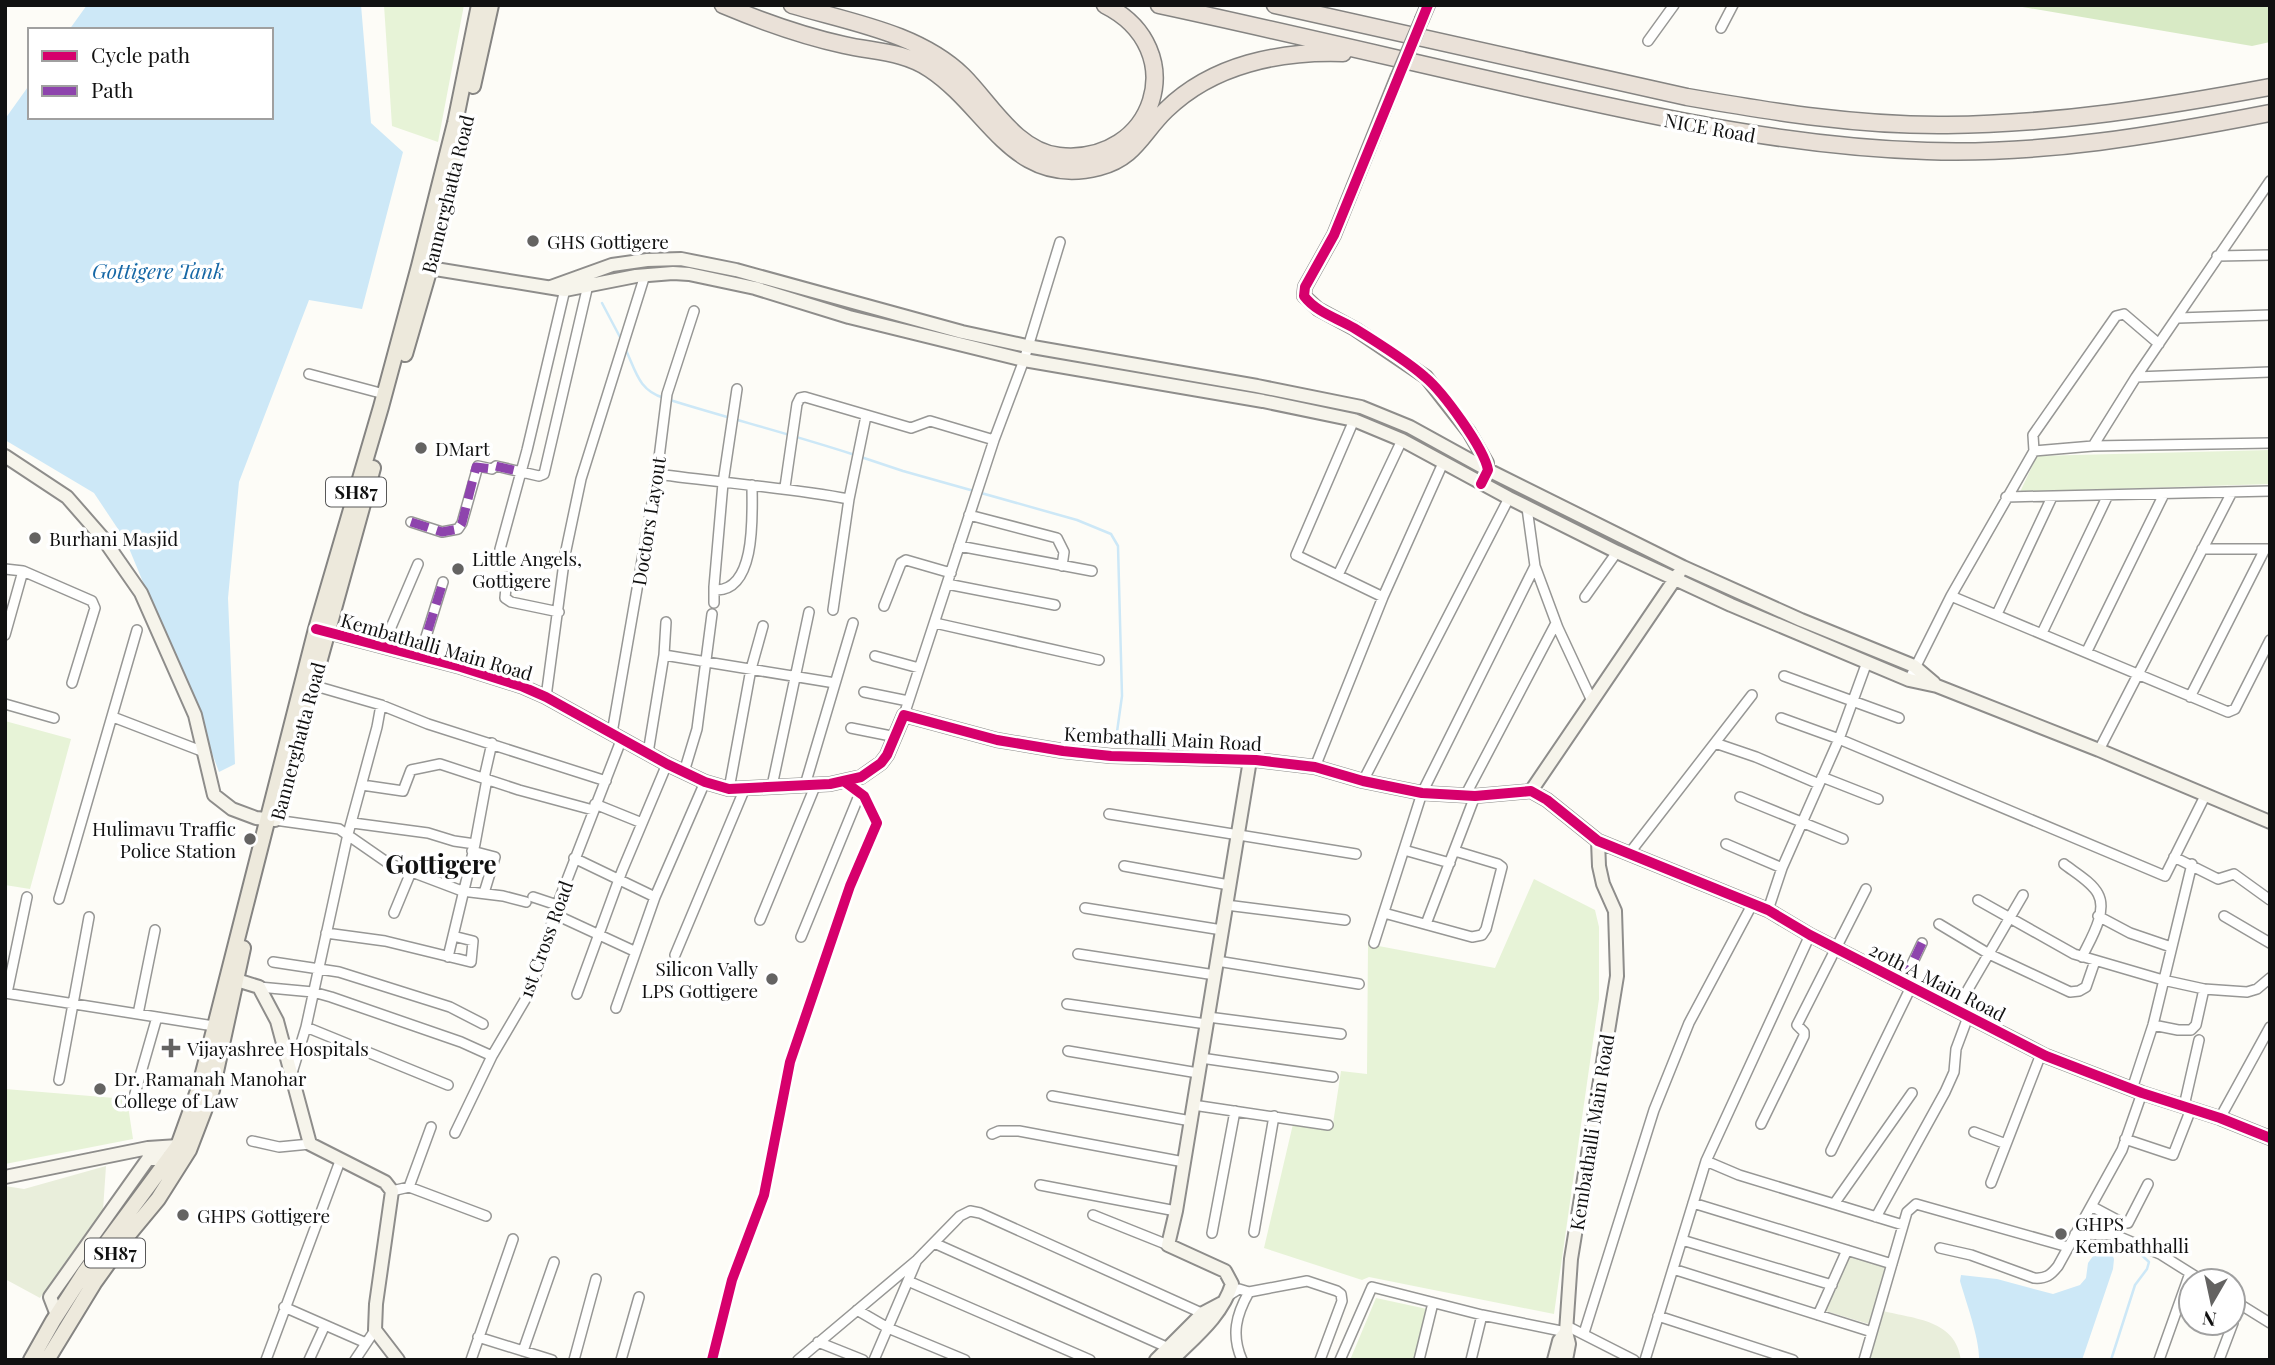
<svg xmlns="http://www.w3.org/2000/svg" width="2275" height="1365" font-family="'Playfair Display',serif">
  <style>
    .green { fill: #e7f3d7 }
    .forest { fill: #d8eac5 }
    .cemetery { fill: #e9eedb }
    .water { fill: #cde8f7 }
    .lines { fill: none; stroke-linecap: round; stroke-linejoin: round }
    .stream { stroke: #cde8f7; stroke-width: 2.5 }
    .street-casing { stroke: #979795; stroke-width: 12 }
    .secondary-casing { stroke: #8e8d8b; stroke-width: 16 }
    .primary-casing { stroke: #858482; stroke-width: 18 }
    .highway-casing { stroke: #858482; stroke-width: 19 }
    .street { stroke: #fffffe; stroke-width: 9 }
    .secondary { stroke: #f6f4eb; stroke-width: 12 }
    .primary { stroke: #ede9dc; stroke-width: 14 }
    .highway { stroke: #eae1d8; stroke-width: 16 }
    .secondary-bridge-casing { stroke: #8e8d8b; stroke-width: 16; stroke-linecap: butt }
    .secondary-bridge { stroke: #f6f4eb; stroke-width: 12 }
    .quiet { stroke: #8e44ad; stroke-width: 9; stroke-dasharray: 18 9; stroke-linecap: butt }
    .cycleway-casing { stroke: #fff; stroke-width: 15 }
    .cycleway { stroke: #d6006c; stroke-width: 10 }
    .poi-dot { fill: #646362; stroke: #fff; stroke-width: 2.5 }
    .labels { text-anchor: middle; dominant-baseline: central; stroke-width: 7; stroke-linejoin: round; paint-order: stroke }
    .shield { fill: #fff; stroke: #585858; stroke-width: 2 }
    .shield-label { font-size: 18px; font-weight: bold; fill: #111 }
    .street-label { font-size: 19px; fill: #111; stroke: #fff }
    .poi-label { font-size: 19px; fill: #111; stroke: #fff; text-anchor: start }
    .water-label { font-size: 21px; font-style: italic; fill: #1768a6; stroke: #fff }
    .district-label { font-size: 26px; font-weight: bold; fill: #111; stroke: #fff }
  </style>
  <rect width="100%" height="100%" fill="#fdfcf7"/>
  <path class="green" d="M384,5H464L438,142L392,126Z
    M2270,450V484L2020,492L2037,456Z
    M5,721L71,739L30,889L5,885Z
    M1534,879L1595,910L1599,927V999L1554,1314L1369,1277L1362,1280L1264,1248L1293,1124L1332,1130L1341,1071L1367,1074L1368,944L1495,968Z
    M5,1089L127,1099L133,1139L5,1164Z
    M1376,1298L1427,1309L1415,1360H1350Z"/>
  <path class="forest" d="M2011,5H2270V42L2252,46Z"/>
  <path class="cemetery" d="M106,1166L103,1210L40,1298L5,1279V1186L24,1189Z
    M1850,1255L1886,1266L1869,1324L1822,1310Z
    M1883,1311C1915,1319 1956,1320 1961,1360H1870Z"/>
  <path class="water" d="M87,5H361L371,123L403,152L362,309L309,300L239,482L228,598L235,764L219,772L198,715L126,541L94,493L5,440V119L30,84V117H271V30H69Z
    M2105,1253L2112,1254L2114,1259L2113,1269L2082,1360H1979C1980,1340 1966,1302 1960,1281L1961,1275L1997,1279L2053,1294L2080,1285L2086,1278L2088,1263L2093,1256Z"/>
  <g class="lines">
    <path class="stream" d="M602,303L621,339
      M625,348C636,371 638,390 664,398
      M670,400C731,419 794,435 855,455
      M861,457L903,471L1077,520L1111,534L1118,546L1122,696L1116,739
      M2097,1256L2103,1244L2131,1245L2149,1262L2147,1269L2135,1285L2111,1360"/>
    <defs>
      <path id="street" d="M1721,28L1733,5
        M1648,41L1674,5
        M2217,256L2270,255
        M2178,318L2270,315
        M309,374L384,394
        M2136,377L2270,372
        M737,389L723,483L714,587L717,590C757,589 752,512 752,485
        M1354,420L1296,555L1383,597
        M994,440L1024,360L1060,242
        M2093,446L2136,377L2270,181
        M2034,451L2033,435L2116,316L2124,314L2159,344
        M657,474C721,483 785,487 849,499L866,416
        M785,487L797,404L800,398L805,397L911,428L930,421L994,440L904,715
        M2006,497L2270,491
        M1527,508L1535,566L1558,628L1592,701
        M969,515L1057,538L1064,552L1062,566
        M411,522L442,532L458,529L462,523L478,466L492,469L496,466L539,476L544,474L588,285
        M959,546L1092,571
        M500,549L527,450L566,285
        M2202,549H2268
        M5,569L23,571
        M1338,575L1402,440
        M507,577L505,598L511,602L559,612
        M947,584L1055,605
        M714,587V603
        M1951,596L2228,712L2235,709L2270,640
        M1585,597L1617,552
        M884,606L901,563L906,560L951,573
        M833,610L849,499
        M1997,614L2052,497
        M935,623L1099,660
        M2042,633L2108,495
        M5,635L23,571L92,601L95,608L72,683
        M383,646L418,564
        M2087,651L2164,494
        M664,655L835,683
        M420,656L443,582
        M875,656L919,668
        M1784,676L1899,718
        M1909,680L1951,596L2034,451L2093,446L2270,443
        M312,685L381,705L428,724L606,781
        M864,692L908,701
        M546,697L565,555L581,479L645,275
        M2190,697L2265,549
        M5,704L54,718
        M113,717L204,752
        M1781,718L1839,739L2165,876L2205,796
        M851,728L896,737
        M612,733L657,474L667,394L694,311
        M1715,743L1756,757L1819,784
        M2099,750L2232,492
        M648,753L664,655L666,622
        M1315,767L1383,597L1443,463
        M684,772L697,729L712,614
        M1822,777L1878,799
        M484,778L492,743
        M1363,781L1509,498
        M362,785L403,791L411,770L440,764L519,790L593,810
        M805,785L853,623
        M772,786L809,612
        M729,789L751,669L763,626
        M1465,796L1556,623
        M1740,797L1843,839
        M595,804L642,823
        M1109,814L1356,854
        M275,820L339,829L388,863L462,891L503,896L526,902
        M353,823L428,833L454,841L475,844L448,957
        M475,844L487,779
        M1726,844L1782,868
        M1404,850L1450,863
        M472,851L495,857L484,893
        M1628,855L1752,695
        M2174,857L2218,879L2234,874L2270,900
        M574,858L655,897
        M2064,864C2074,872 2092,882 2098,894C2108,912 2090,940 2082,957
        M1124,866L1229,885
        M533,897L557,905
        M59,899L137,630
        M1978,900L2074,954L2163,980L2204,989L2247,992L2257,989L2270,978
        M1226,905L1345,920
        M1085,908L1222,930
        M1768,910L1782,868L1839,739L1867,662
        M394,913L411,872
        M1384,913L1472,937L1482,935L1486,929L1502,867L1498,864L1455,851
        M554,914L634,951
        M2098,916L2130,933L2171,947
        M2224,916L2270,943
        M760,920L816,784
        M1426,924L1475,796
        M1939,924L1989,954L2070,992L2079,991L2086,987L2095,961
        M326,933L385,941L471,962L473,941L453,936
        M801,937L860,793
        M1374,943L1422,793L1535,566
        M1078,954L1215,975
        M675,955L745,788
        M1217,961L1359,984
        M273,962L339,972L450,1007L483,1024
        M1903,983L1922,943
        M259,987L313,992L331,997L461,1042L492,1056
        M5,993L220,1027
        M7,993L27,897
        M577,994L622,871L667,764
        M1067,1004L1206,1024
        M616,1008L655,897L705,782
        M1956,1010L2023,895
        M138,1014L155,930
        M1208,1017L1341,1034
        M2153,1025L2178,1030H2191L2196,1025L2204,989
        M306,1027L448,1085
        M1068,1051L1198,1073
        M1201,1058L1333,1077
        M292,1073L306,1027L348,834L377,727L381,705
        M59,1080L89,917
        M2132,1089L2153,1025L2192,864
        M1052,1096L1191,1121
        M132,1104L157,1017
        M1193,1105L1328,1125
        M2184,1106L2199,1040
        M2220,1118L2270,1027
        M1761,1124L1804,1036V1032L1797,1025L1866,889
        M1974,1132L2006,1144
        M455,1133L492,1056L532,988L558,903L622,738
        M992,1134L999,1131H1019L1184,1162
        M2125,1139L2173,1155L2191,1109
        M252,1141L279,1147L310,1144
        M1831,1151L1911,987
        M1706,1161L1739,1175L1903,1225
        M1991,1183L2041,1054
        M1040,1185L1176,1211
        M409,1187L486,1216
        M392,1191L409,1187L431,1127
        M1693,1203L1892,1264
        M1834,1204L1912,1093
        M2091,1206L2123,1223H2128L2148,1184
        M1093,1215L1168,1245
        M1876,1217L1945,1092L1954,1072L1956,1049L1968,1017
        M1254,1232L1274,1116
        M1212,1233L1235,1111
        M2075,1234L2115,1235L2160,1254L2203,1281
        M1682,1240L1832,1285
        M934,1243L1171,1349
        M1940,1248L1971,1255L2034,1278C2046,1279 2051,1275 2058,1266L2122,1150L2142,1093
        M1673,1269L1872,1332
        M908,1281L1090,1360
        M1228,1296L1239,1289L1249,1292L1307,1281L1337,1291L1341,1294L1342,1301L1320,1360
        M2233,1300L2270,1323
        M284,1307L366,1343
        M857,1310L888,1328L965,1360
        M1818,1315L1847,1250
        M1658,1316L1793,1360
        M1567,1326L1634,1360
        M1584,1333L1654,1110L1689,1023L1753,903
        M478,1337L552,1360
        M818,1342L863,1360
        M523,1351L554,1262
        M266,1360L340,1161
        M309,1360L325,1325
        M355,1360L375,1330
        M471,1360L513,1239
        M574,1360L596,1279
        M621,1360L639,1297
        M712,1360L732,1280L764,1195L790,1062L850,886L877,823L864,796L845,782
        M798,1360L917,1260L960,1216L970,1211L980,1213L1206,1315
        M874,1360L916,1262
        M1242,1360C1231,1335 1236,1315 1249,1292
        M1340,1360L1372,1287L1482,1315L1566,1332
        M1419,1360L1433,1303
        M1471,1360L1482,1315
        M1645,1360L1706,1161L1810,935
        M1864,1360L1907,1212L1916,1204L2068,1247
        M2159,1360L2190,1273
        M2219,1360L2233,1323"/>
      <path id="secondary" d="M1422,19L1428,5
        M1397,78L1334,235L1305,287L1304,296L1318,309L1355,329L1426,377L1469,432L1487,463V472
        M423,267L565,290L636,276L673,273L689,274L755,288L849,317L1024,360L1263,401L1354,420L1402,440L1509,498L1617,552L1731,605L1909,680L1937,686L2099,750L2270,822
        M551,287L612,265L647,260L681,259L736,270L962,332L1027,346L1257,386L1361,407L1410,427L1488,470L1683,567L1801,620L1914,666L1934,683
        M5,456L67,497L102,537L141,593L195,715L214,795L232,809L256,818L275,820
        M320,630L461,667L521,686L546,697L667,764L705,782L729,789L830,784L861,777L881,763L887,755L904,715L997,740L1063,751L1111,756L1256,760L1315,767L1363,781L1422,793L1475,796L1531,791L1547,800L1598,841L1768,910L1810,935L2046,1056L2142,1093L2220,1118L2270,1138
        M1531,791L1679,573
        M227,977L259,987L277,1021L310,1144L385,1182L392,1191L376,1304L375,1330L398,1360
        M5,1177L148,1148L178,1146L183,1147
        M57,1315L50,1297L148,1159H168
        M1156,1360L1203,1313L1222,1303
        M1172,1360C1195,1337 1222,1316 1232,1284L1225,1271L1168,1245L1176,1211L1250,760
        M1554,1360L1559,1341L1566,1332
        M1566,1360L1569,1344L1566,1332L1571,1259L1617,976L1615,911L1603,884L1599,866L1598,841"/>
      <path id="primary" d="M473,86L491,5
        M405,354L430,268L461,136
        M299,735L373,468
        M31,1360L53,1321L84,1273L178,1146L200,1085L316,629L381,407L419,266L455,123L479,5
        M47,1360L94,1283L129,1234L158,1199L189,1150L212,1090L243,948"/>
      <path id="highway" d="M723,5C761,21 803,36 844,45C874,52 903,51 930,69C989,108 1013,189 1099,167C1135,158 1142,133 1166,110C1213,64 1280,51 1343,53
        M792,5C849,22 919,33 963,76C991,104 1016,151 1059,156C1155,166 1193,49 1105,5
        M1159,5C1285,32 1410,62 1535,90C1665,119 1793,147 1927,151C2042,155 2157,135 2270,113
        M1275,5L1687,97C1773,112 1859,126 1947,125C2056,124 2163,107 2270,87"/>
    </defs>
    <use href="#street" class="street-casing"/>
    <use href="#secondary" class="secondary-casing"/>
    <use href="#primary" class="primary-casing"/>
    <use href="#highway" class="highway-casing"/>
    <use href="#street" class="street"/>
    <use href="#secondary" class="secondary"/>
    <use href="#primary" class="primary"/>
    <use href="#highway" class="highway"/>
    <defs>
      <path id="secondary-bridge" d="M1397,78L1422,19"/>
    </defs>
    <use href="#secondary-bridge" class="secondary-bridge-casing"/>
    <use href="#secondary-bridge" class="secondary-bridge"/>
    <path class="quiet" d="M411,522L442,532L458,529L462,523L476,467L492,469L496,466L521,472
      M420,656L443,582
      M1903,983L1922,943"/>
    <defs>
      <path id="cycleway" d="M1428,5L1334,235L1305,287L1304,296C1316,312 1337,318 1354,328C1375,341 1407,361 1425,377C1443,392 1484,448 1488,470L1481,484
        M316,629L461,667L521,686L546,697L667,764L705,782L729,789L830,784L861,777L881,763L887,755L904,715L997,740L1063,751L1111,756L1256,760L1315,767L1363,781L1422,793L1475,796L1531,791L1547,800L1598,841L1768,910L1810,935L2046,1056L2142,1093L2220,1118L2270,1138
        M712,1360L732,1280L764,1195L790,1062L850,886L877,823L864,796L845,782"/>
    </defs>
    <use href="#cycleway" class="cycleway-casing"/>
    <use href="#cycleway" class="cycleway"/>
  </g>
  <g class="poi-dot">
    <circle cx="533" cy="241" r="7"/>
    <circle cx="421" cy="448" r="7"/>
    <circle cx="35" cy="538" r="7"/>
    <circle cx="458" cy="569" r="7"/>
    <circle cx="250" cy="839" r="7"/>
    <circle cx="772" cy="979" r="7"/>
    <path d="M167.5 1037.5h7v7h7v7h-7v7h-7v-7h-7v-7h7z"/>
    <circle cx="100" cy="1089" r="7"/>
    <circle cx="183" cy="1215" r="7"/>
    <circle cx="2061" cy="1234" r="7"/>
  </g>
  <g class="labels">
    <g class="shield">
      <rect x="326" y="477.5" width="60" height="29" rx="5"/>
      <rect x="85" y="1238.5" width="60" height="29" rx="5"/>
    </g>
    <g class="shield-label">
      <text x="356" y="492">SH87</text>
      <text x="115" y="1253">SH87</text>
    </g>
    <g class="street-label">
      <text transform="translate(1710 127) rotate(10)">NICE Road</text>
      <text transform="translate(447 194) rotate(-76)">Bannerghatta Road</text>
      <text transform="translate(648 521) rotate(-81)">Doctors Layout</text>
      <text transform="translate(437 646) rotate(16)">Kembathalli Main Road</text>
      <text transform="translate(1163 738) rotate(3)">Kembathalli Main Road</text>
      <text transform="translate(297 741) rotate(-75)">Bannerghatta Road</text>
      <text transform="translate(545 939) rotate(-70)">1st Cross Road</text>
      <text transform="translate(1938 981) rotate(27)">20th A Main Road</text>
      <text transform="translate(1591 1132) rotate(-81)">Kembathalli Main Road</text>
    </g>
    <g class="poi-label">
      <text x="547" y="241">GHS Gottigere</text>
      <text x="435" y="448">DMart</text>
      <text x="49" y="538">Burhani Masjid</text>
      <text x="472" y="558">Little Angels,<tspan x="472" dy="22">Gottigere</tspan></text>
      <text x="236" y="828" text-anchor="end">Hulimavu Traffic<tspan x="236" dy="22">Police Station</tspan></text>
      <text x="758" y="968" text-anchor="end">Silicon Vally<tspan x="758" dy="22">LPS Gottigere</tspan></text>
      <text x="187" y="1048">Vijayashree Hospitals</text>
      <text x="114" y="1078">Dr. Ramanah Manohar<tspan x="114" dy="22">College of Law</tspan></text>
      <text x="197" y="1215">GHPS Gottigere</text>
      <text x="2075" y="1223">GHPS<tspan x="2075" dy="22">Kembathhalli</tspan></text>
    </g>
    <g class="water-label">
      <text x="158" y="270">Gottigere Tank</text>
    </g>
    <g class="district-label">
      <text x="441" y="863">Gottigere</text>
    </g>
  </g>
  <rect width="2275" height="1365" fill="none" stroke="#111111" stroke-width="14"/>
  <rect x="28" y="28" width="245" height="91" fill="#ffffff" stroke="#a0a0a0" stroke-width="2"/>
  <rect x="42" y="51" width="35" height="10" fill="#d6006c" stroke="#a0a0a0" stroke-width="2"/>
  <text x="91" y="63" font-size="21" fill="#111111">Cycle path</text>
  <rect x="42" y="86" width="35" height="10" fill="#8e44ad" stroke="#a0a0a0" stroke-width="2"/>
  <text x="91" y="98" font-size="21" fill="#111111">Path</text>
  <g transform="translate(2212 1302) rotate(189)"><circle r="33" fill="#ffffff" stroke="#a0a0a0" stroke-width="2"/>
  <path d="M0-5L12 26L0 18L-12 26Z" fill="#646362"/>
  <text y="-10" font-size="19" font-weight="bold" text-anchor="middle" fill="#111111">N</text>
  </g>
</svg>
